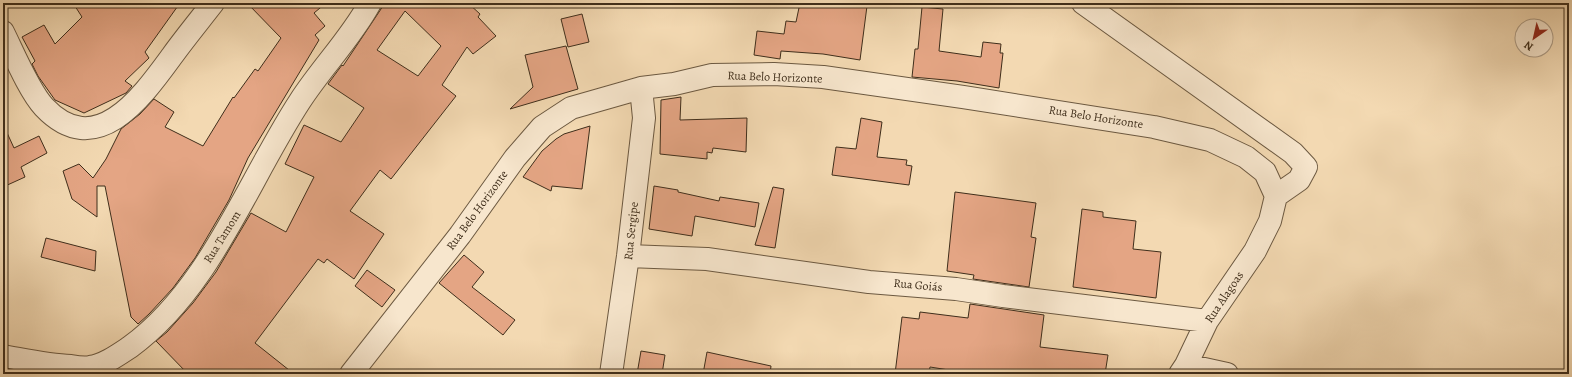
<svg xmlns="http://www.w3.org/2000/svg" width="1572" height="377" font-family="Alegreya,serif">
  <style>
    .building { fill: #e4a584; stroke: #3f2e1b; fill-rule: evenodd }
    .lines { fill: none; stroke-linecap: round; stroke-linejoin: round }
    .street-casing { stroke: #6c5941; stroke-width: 24 }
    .street { stroke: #f7e6cd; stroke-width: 22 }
    .labels { text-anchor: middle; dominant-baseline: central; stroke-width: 3; stroke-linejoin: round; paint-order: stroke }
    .street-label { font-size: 12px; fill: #3f2e1b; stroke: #f7e6cd }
  </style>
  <rect width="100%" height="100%" fill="#f3d9b2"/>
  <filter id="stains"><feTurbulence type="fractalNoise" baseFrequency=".005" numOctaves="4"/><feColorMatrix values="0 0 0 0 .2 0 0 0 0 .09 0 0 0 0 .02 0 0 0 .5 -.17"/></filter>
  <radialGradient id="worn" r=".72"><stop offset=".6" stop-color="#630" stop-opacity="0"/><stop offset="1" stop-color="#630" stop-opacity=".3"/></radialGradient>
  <path class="building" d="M73,3H180L145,52L149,58L125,81L132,86L126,93L84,113L55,100L38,76L32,64L35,61L22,37L44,25L55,44L82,17Z
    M247,3H326L314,13L325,26L315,35L319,40L248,158L229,200L195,258L173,288L149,314L138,324L131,317L105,186H97V217L72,199L63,171L79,164L93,178L106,159L121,129L140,114L154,99L174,112L165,127L203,146L233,97L234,98L255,69L258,71L281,38Z
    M385,3H468L480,14L478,17L496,36L473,54L467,47L442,85L456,96L391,179L380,170L350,211L384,234L354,279L327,259L324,263L318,259L255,343L294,374H188L156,341L167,332L193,303L216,272L251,213L286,232L314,177L285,164L304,125L341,142L364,108L328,84L342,65L343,66ZM405,11L441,46L418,76L377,50Z
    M800,3H841L867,6L860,60L823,54L781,51L780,59L754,55L757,31L784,34L786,21L796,22Z
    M922,7L943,9L939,51L981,57L983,42L1001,44L1000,53H1003L999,88L957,81L912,77L915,49H918Z
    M582,14L589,42L568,47L561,19Z
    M566,46L578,89L510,109L533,87L525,55Z
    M681,97L680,120L747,118L746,152L713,148L712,153L707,152V159L660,154L661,100Z
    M861,118L882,122L877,157L907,160L906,165L912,166L909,185L832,175L836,147L856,149Z
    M3,124L14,148L39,136L47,153L21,167L25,177L3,187Z
    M590,126L582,189L552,186L551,191L523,177L542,151L556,139L564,134Z
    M654,186L678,190V192L719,201L720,197L759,203L755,227L695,216L692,236L649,229Z
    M773,187L784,189L775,248L755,245Z
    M955,192L1036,203L1031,237L1036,238L1029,287L973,279L974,275L947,271Z
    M1082,209L1103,212V217L1136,221L1133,249L1161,252L1156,298L1073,287Z
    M46,238L96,251L95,271L41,257Z
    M464,255L484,272L472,287L515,320L503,335L439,283Z
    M367,270L395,290L382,307L355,286Z
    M970,304L1044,315L1040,347L1108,355L1105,374H974L930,367L929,374H895L902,317L919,319L920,312L968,318Z
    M641,351L665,355L662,374H637Z
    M707,352L771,366L770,374H703Z"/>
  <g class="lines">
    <defs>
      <path id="street" d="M1083,3L1293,153L1306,167L1299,180L1276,196
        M3,32C13,52 29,91 44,107C96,162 142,97 172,56C185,38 199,21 213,3
        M628,256L707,259L869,282L956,289L1003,296L1207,321
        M3,356C26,360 48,365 71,366C77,367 84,368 90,367C104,365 118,355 130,347C210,289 247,182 300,101C322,67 351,38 370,3
        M1186,365L1227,374
        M351,374L460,235L515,158L542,127L571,108L641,88L674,84L712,75L774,74L823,77L963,97L1154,127L1210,140L1246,157L1265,172L1276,196L1270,221L1255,251L1207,321L1186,365L1180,374
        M611,374L628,256L644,118L641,88"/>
    </defs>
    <use href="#street" class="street-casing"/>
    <use href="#street" class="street"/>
  </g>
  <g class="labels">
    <g class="street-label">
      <text transform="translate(775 77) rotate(2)">Rua Belo Horizonte</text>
      <text transform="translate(1096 117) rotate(9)">Rua Belo Horizonte</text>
      <text transform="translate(477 210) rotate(-54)">Rua Belo Horizonte</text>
      <text transform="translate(631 231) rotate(-84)">Rua Sergipe</text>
      <text transform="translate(222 237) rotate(-58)">Rua Tamom</text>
      <text transform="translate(918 285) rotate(5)">Rua Goiás</text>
      <text transform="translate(1224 297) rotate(-56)">Rua Alagoas</text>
    </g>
  </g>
  <rect width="1572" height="377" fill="none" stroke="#f3d9b2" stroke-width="16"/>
  <rect x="4" y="4" width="1564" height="369" fill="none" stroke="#3f2e1b" stroke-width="2"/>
  <rect x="8" y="8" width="1556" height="361" fill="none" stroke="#3f2e1b"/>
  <g transform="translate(1534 38) rotate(214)"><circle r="19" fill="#f7e6cd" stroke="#ad9c86"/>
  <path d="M0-3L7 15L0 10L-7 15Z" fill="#8f2418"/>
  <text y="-6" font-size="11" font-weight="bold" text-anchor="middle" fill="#3f2e1b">N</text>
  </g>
  <rect width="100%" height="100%" filter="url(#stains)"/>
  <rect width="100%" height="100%" fill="url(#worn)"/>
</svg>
